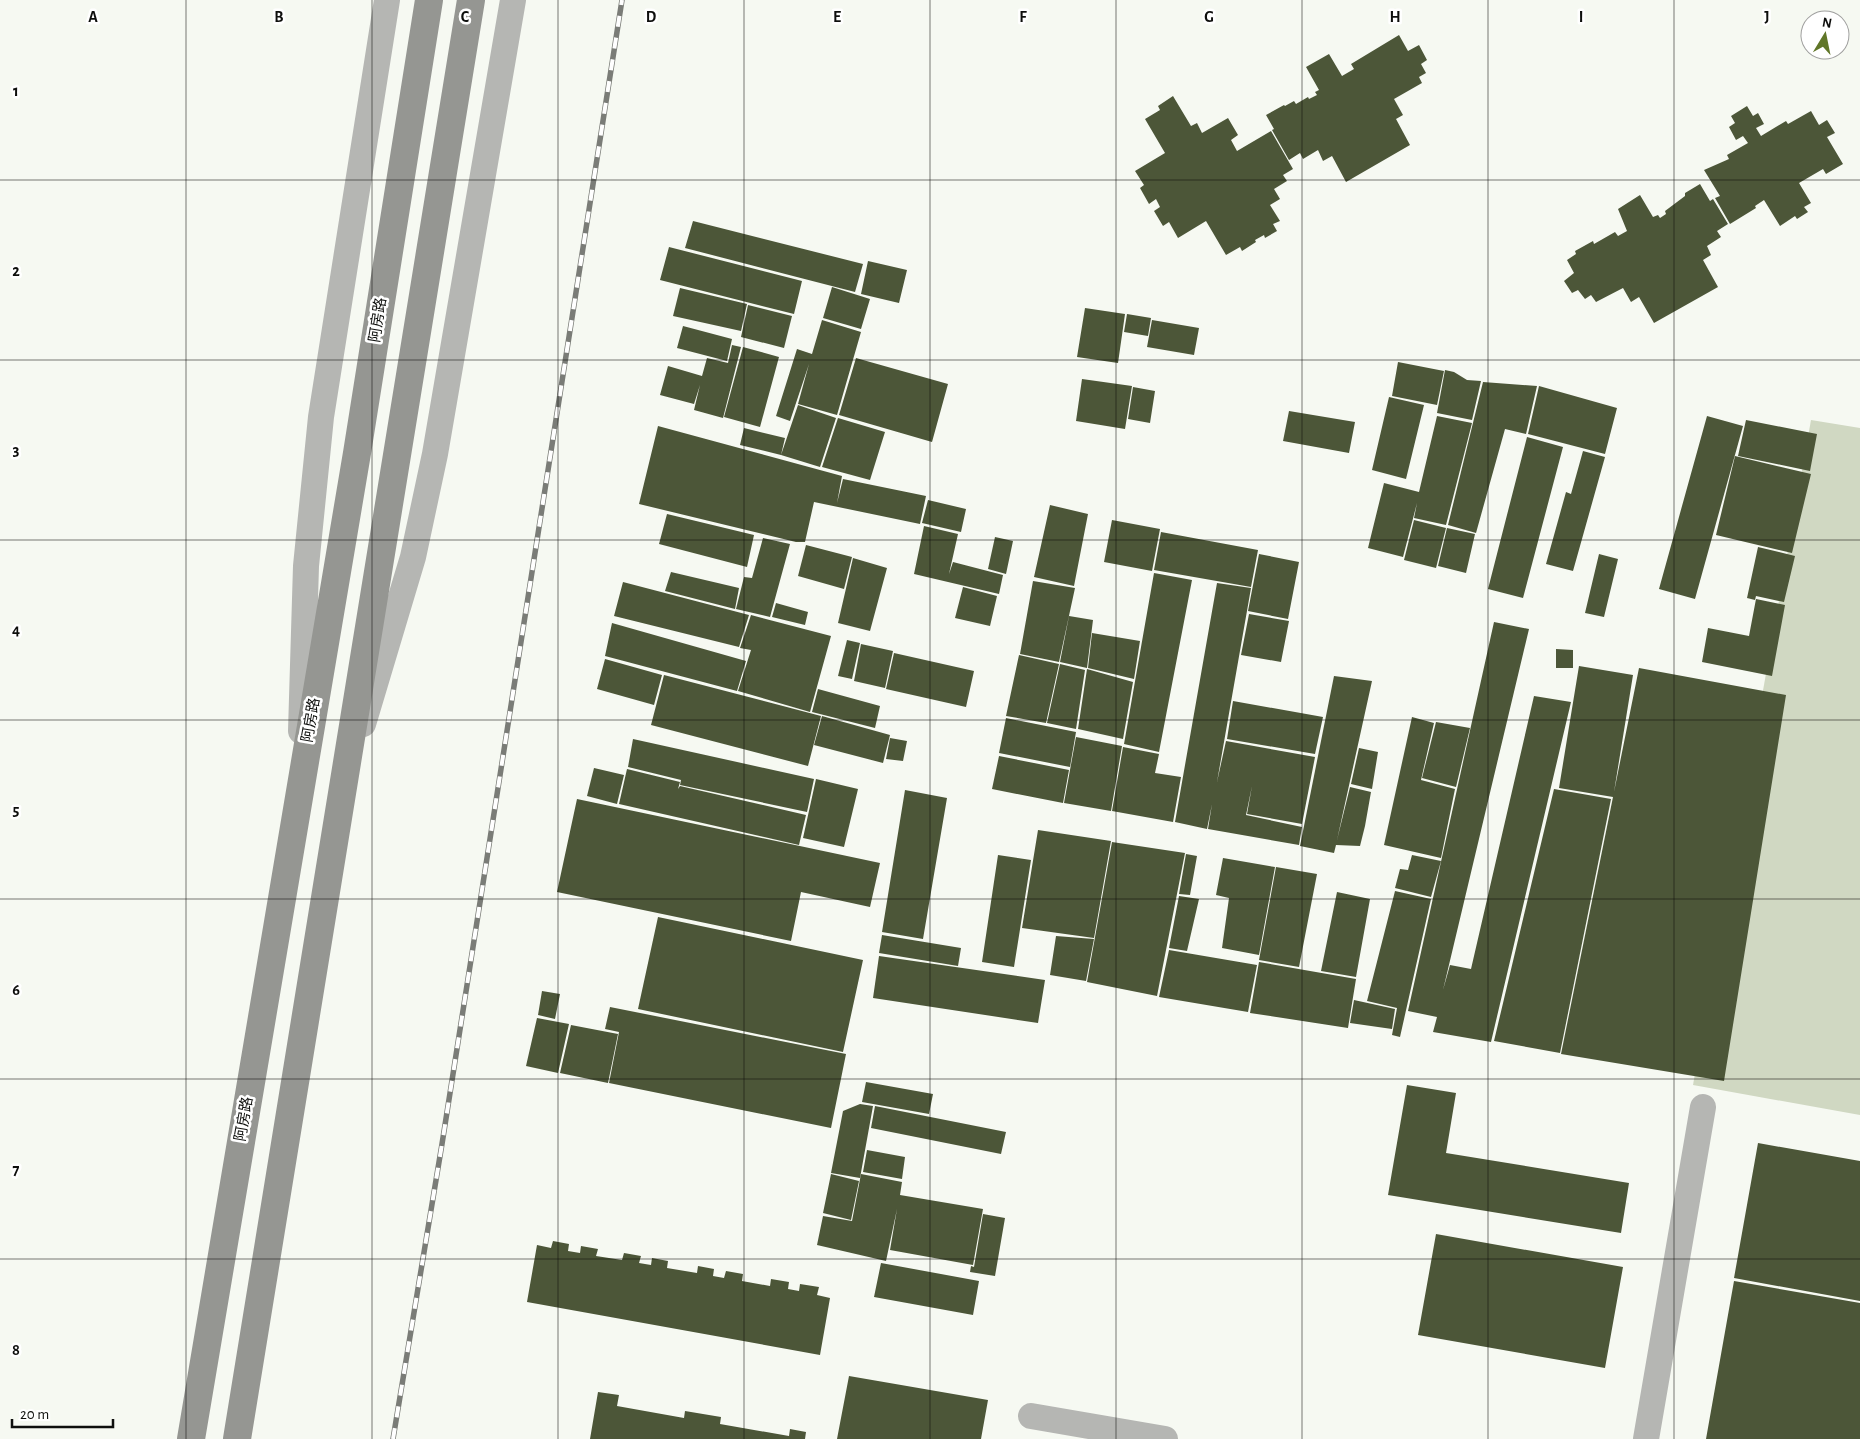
<svg xmlns="http://www.w3.org/2000/svg" width="1860" height="1439" font-family="'Alegreya Sans','Noto Sans SC',sans-serif">
  <style>
    .green { fill: #d0d8c2 }
    .building { fill: #4c5638 }
    .lines { fill: none; stroke-linecap: round; stroke-linejoin: round }
    .minor { stroke: #b5b6b3; stroke-width: 26 }
    .secondary { stroke: #959692; stroke-width: 28 }
    .rail-casing { stroke: #7a7c77; stroke-width: 5.5 }
    .rail { stroke: #fff; stroke-width: 4; stroke-dasharray: 11; stroke-linecap: butt }
    .grid { fill: none; stroke: #0e0f0d; stroke-width: 1; stroke-opacity: 0.55 }
    .labels { text-anchor: middle; dominant-baseline: central; stroke-width: 5; stroke-linejoin: round; paint-order: stroke }
    .street-label { font-size: 15px; fill: #0e0f0d; stroke: #fff }
    .grid-label { font-size: 16px; text-anchor: middle; font-weight: bold; fill: #0e0f0d; stroke: #fff; stroke-width: 5; stroke-linejoin: round; paint-order: stroke }
  </style>
  <rect width="100%" height="100%" fill="#f6f9f2"/>
  <path class="green" d="M1811,420L1860,428V1115L1693,1085Z"/>
  <path class="building" d="M1399,35L1408,51L1419,45L1427,60L1421,64L1426,73L1419,77L1422,83L1394,99L1403,115L1396,119L1410,145L1346,182L1332,156L1323,161L1318,150L1303,159L1300,153L1289,160L1272,130L1274,129L1266,115L1284,105L1285,106L1294,101L1296,104L1308,97L1309,99L1317,95L1315,92L1319,90L1306,67L1329,54L1342,76L1354,69L1351,64Z
    M1173,96L1191,126L1197,123L1202,133L1228,118L1238,135L1231,140L1237,151L1271,131L1293,169L1283,175L1287,181L1274,189L1280,199L1270,205L1280,221L1273,224L1277,231L1265,238L1264,235L1255,240L1256,242L1242,251L1240,247L1226,255L1206,221L1178,238L1169,222L1163,226L1154,211L1160,207L1156,199L1149,204L1140,188L1144,185L1135,171L1165,153L1145,119L1160,110L1158,106Z
    M1747,106L1753,116L1758,113L1764,124L1756,128L1761,136L1786,121L1788,124L1811,111L1819,125L1827,120L1835,133L1827,137L1843,164L1826,174L1823,169L1799,183L1811,203L1804,207L1808,212L1797,219L1795,216L1780,226L1764,200L1755,206L1756,208L1730,224L1715,198L1720,196L1704,170L1729,159L1727,155L1748,143L1743,136L1736,140L1729,127L1735,123L1731,116Z
    M1700,184L1710,201L1713,199L1728,224L1717,231L1721,237L1707,246L1711,255L1703,260L1718,287L1654,323L1639,297L1631,302L1623,288L1596,302L1591,295L1585,299L1578,290L1572,293L1564,281L1574,273L1567,260L1576,254L1575,251L1593,241L1594,244L1615,232L1618,236L1627,231L1618,209L1640,195L1653,217L1658,215L1660,218L1666,214L1665,211L1685,196V193Z
    M693,221L863,264L855,292L685,248Z
    M669,247L802,281L794,314L660,280Z
    M868,261L907,270L899,303L861,294Z
    M832,287L870,299L861,329L823,318Z
    M680,288L747,304L741,331L673,316Z
    M748,305L792,316L784,348L741,337Z
    M1085,308L1125,314L1118,363L1077,357Z
    M1127,314L1151,318L1148,336L1124,332Z
    M822,320L861,332L837,415L798,404L809,364L790,421L776,416L797,349L812,354Z
    M1152,320L1199,328L1194,355L1147,347Z
    M683,326L732,339L727,361L677,348Z
    M732,345L741,347L723,418L694,410L700,385L694,404L660,395L668,366L702,376L707,358L728,363Z
    M743,347L779,357L760,427L724,417Z
    M856,358L948,384L932,442L839,415Z
    M1398,362L1444,371L1437,405L1392,396Z
    M1445,370L1454,372L1467,380L1481,381L1472,420L1437,413Z
    M1082,379L1132,386L1125,429L1076,421Z
    M1483,382L1537,386L1526,434L1505,429L1476,533L1448,525Z
    M1539,386L1617,408L1605,454L1528,434Z
    M1133,387L1155,391L1150,423L1128,419Z
    M1389,397L1424,405L1406,479L1372,470Z
    M798,405L836,418L820,467L781,455Z
    M1289,411L1355,422L1349,453L1283,441Z
    M1437,416L1472,423L1446,525L1414,518L1417,503L1403,557L1368,548L1384,483L1419,492Z
    M1707,416L1743,426L1695,599L1659,589Z
    M838,418L885,432L870,480L822,467Z
    M1746,420L1817,434L1810,471L1738,456Z
    M658,426L842,476L837,503L843,479L926,496L920,524L814,502L805,542H796L639,504Z
    M744,428L785,438L781,455L740,445Z
    M1527,437L1563,447L1523,598L1488,589Z
    M1583,451L1605,457L1573,571L1546,564L1566,492L1571,494Z
    M1735,456L1811,474L1792,553L1716,535Z
    M928,500L966,509L961,532L922,523Z
    M1050,505L1088,514L1074,586L1034,577Z
    M667,514L754,535L747,567L659,544Z
    M1112,520L1160,529L1152,571L1104,562Z
    M1414,520L1446,528L1436,568L1404,560Z
    M924,526L958,534L949,574L953,562L1003,575L999,594L914,574Z
    M1447,528L1475,534L1466,573L1438,566Z
    M1161,532L1258,550L1251,587L1154,570Z
    M995,537L1013,541L1006,574L988,569Z
    M763,538L790,544L770,617L736,609L744,577L752,578Z
    M806,545L852,557L844,589L798,576Z
    M1758,547L1795,556L1784,602L1756,596L1755,600L1747,598Z
    M1259,554L1299,562L1288,619L1248,611Z
    M1599,554L1618,559L1604,617L1585,613Z
    M853,558L887,568L870,631L838,623Z
    M671,572L739,588L735,609L665,591Z
    M1154,573L1192,580L1159,752L1124,744Z
    M1033,581L1075,588L1059,662L1020,654Z
    M623,582L749,615L739,647L614,616Z
    M1217,583L1251,588L1217,782L1226,741L1315,757L1302,824L1247,814L1252,786L1246,815L1302,827L1299,845L1208,829L1212,804L1207,829L1175,822Z
    M963,587L997,596L990,626L955,618Z
    M1756,599L1785,605L1772,676L1702,662L1708,628L1749,636Z
    M776,603L808,612L805,625L772,617Z
    M1249,614L1289,621L1281,662L1241,655Z
    M751,615L831,636L810,712L738,691L751,650L740,648Z
    M1069,616L1093,620L1087,668L1060,662Z
    M1494,622L1529,629L1443,990L1450,965L1471,969L1534,696L1571,702L1491,1042L1433,1032L1437,1017L1408,1011Z
    M612,623L746,661L737,691L605,656Z
    M1092,633L1140,641L1134,679L1088,668Z
    M847,640L860,643L852,679L838,676Z
    M861,644L893,651L885,688L854,681Z
    M1556,649L1573,650V668H1556Z
    M894,653L974,671L966,707L886,689Z
    M1019,655L1059,664L1046,723L1006,716Z
    M605,659L662,675L654,705L597,689Z
    M1060,664L1085,670L1076,729L1047,723Z
    M1579,666L1633,675L1614,792L1639,668L1786,695L1724,1081L1561,1054L1613,797L1559,788Z
    M1087,669L1133,682L1123,739L1078,729Z
    M664,675L821,716L808,766L651,725Z
    M1334,676L1372,681L1337,840L1350,787L1371,792L1365,826L1360,846L1336,845L1334,853L1300,846Z
    M818,689L880,706L875,728L812,712Z
    M1233,701L1323,717L1315,754L1227,739Z
    M822,716L890,735L883,763L814,745Z
    M1412,717L1434,723L1421,780L1455,789L1441,858L1384,845Z
    M1006,718L1076,732L1070,767L999,753Z
    M1436,722L1470,728L1456,787L1422,778Z
    M1076,737L1122,746L1111,811L1064,803Z
    M890,738L907,741L903,761L886,759Z
    M633,739L814,779L807,812L680,785L681,780L628,767Z
    M1123,747L1159,754L1155,773L1181,777L1173,822L1112,811Z
    M1359,748L1378,752L1372,789L1351,784Z
    M999,756L1069,770L1063,803L992,789Z
    M594,768L624,775L617,804L587,796Z
    M627,769L680,782L678,789L680,786L806,815L799,845L619,804Z
    M816,779L858,789L844,847L803,838Z
    M1554,789L1611,799L1560,1053L1494,1041Z
    M905,790L947,798L923,939L882,932Z
    M577,799L880,863L870,907L801,892L791,941L557,892Z
    M1038,830L1111,841L1094,938L1022,928Z
    M1112,842L1185,853L1157,996L1087,982Z
    M1186,854L1197,856L1190,895L1179,894Z
    M998,855L1031,860L1014,967L982,962Z
    M1412,855L1441,861L1431,897L1395,888L1400,869L1408,870Z
    M1223,858L1275,867L1259,955L1222,948L1229,898L1216,895Z
    M1276,867L1317,874L1299,967L1259,960Z
    M1395,891L1431,899L1400,1037L1392,1035L1397,1008L1367,1001Z
    M1337,892L1370,899L1356,977L1321,971Z
    M1179,896L1199,899L1187,951L1169,948Z
    M658,917L863,960L843,1052L638,1009Z
    M882,935L961,948L958,966L879,953Z
    M1056,936L1094,939L1086,981L1050,975Z
    M1169,950L1257,965L1248,1012L1159,997Z
    M879,956L1045,980L1038,1023L873,998Z
    M1259,962L1356,979L1348,1028L1250,1013Z
    M542,991L560,994L555,1019L538,1015Z
    M1354,1000L1395,1009L1392,1029L1350,1023Z
    M610,1007L846,1054L831,1128L609,1083L619,1032L605,1029Z
    M537,1018L569,1024L558,1073L526,1066Z
    M571,1025L618,1034L608,1083L560,1073Z
    M866,1082L933,1094L929,1114L862,1102Z
    M1407,1085L1456,1093L1446,1153L1629,1183L1621,1233L1388,1195Z
    M860,1104L873,1106L860,1178L831,1173L843,1111Z
    M875,1106L1006,1132L1001,1154L871,1128Z
    M1758,1143L1860,1161V1301L1734,1278Z
    M867,1150L905,1157L902,1179L863,1172Z
    M831,1174L859,1181L851,1220L823,1213Z
    M861,1174L902,1182L900,1195L983,1209L973,1265L890,1250L897,1209L886,1261L817,1245L823,1216L852,1221Z
    M983,1214L1005,1218L995,1276L970,1272L971,1266L974,1267Z
    M1436,1234L1623,1267L1605,1368L1418,1335Z
    M553,1241L569,1244L568,1251L580,1253L581,1246L598,1249L596,1256L622,1260L624,1253L641,1256L639,1263L651,1265L652,1258L668,1261L667,1268L697,1273L698,1266L714,1269L713,1276L724,1278L726,1271L743,1274L742,1281L770,1286L771,1279L789,1282L788,1289L799,1291L800,1284L819,1287L817,1295L830,1298L820,1355L527,1302L537,1245L551,1248Z
    M881,1263L979,1281L973,1315L874,1297Z
    M1734,1281L1860,1303V1439H1706Z
    M849,1376L988,1400L981,1439H837Z
    M598,1392L619,1395L617,1406L684,1418L685,1411L721,1417L720,1424L789,1436L790,1429L806,1432L805,1439H590Z"/>
  <g class="lines">
    <path class="minor" d="M363,724L413,557L435,454L513,0
      M301,731L306,566L321,417L387,0
      M1031,1416L1165,1439
      M1646,1439L1703,1107"/>
    <path class="secondary" d="M191,1439L357,453L429,0
      M237,1439L471,0"/>
    <defs>
      <path id="rail" d="M393,1439L442,1144L622,0"/>
    </defs>
    <use href="#rail" class="rail-casing"/>
    <use href="#rail" class="rail"/>
  </g>
  <path class="grid" d="M186,0V1439M372,0V1439M558,0V1439M744,0V1439M930,0V1439M1116,0V1439M1302,0V1439M1488,0V1439M1674,0V1439M0,180H1860M0,360H1860M0,540H1860M0,720H1860M0,899H1860M0,1079H1860M0,1259H1860"/>
  <g class="labels">
    <g class="street-label">
      <text transform="translate(378 320) rotate(-81)">阿房路</text>
      <text transform="translate(311 720) rotate(-80)">阿房路</text>
      <text transform="translate(244 1119) rotate(-80)">阿房路</text>
    </g>
  </g>
  <g class="grid-label">
    <text x="93" y="22">A</text>
    <text x="279" y="22">B</text>
    <text x="465" y="22">C</text>
    <text x="651" y="22">D</text>
    <text x="837" y="22">E</text>
    <text x="1023" y="22">F</text>
    <text x="1209" y="22">G</text>
    <text x="1395" y="22">H</text>
    <text x="1581" y="22">I</text>
    <text x="1767" y="22">J</text>
    <text x="16" y="96">1</text>
    <text x="16" y="276">2</text>
    <text x="16" y="455">3</text>
    <text x="16" y="635">4</text>
    <text x="16" y="815">5</text>
    <text x="16" y="995">6</text>
    <text x="16" y="1175">7</text>
    <text x="16" y="1355">8</text>
  </g>
  <g transform="translate(1825 35) rotate(10)"><circle r="24" fill="#ffffff" stroke="#9f9f9e"/>
  <path d="M0-4L9 19L0 12L-9 19Z" fill="#607628"/>
  <text y="-8" font-size="14" font-weight="bold" text-anchor="middle" fill="#0e0f0d">N</text>
  </g>
  <path d="M12 1419v8h101v-8" fill="none" stroke="#0e0f0d" stroke-width="2.5"/>
  <text x="20" y="1419" font-size="15" fill="#0e0f0d" stroke="#ffffff" stroke-width="4" paint-order="stroke">20 m</text>
</svg>
